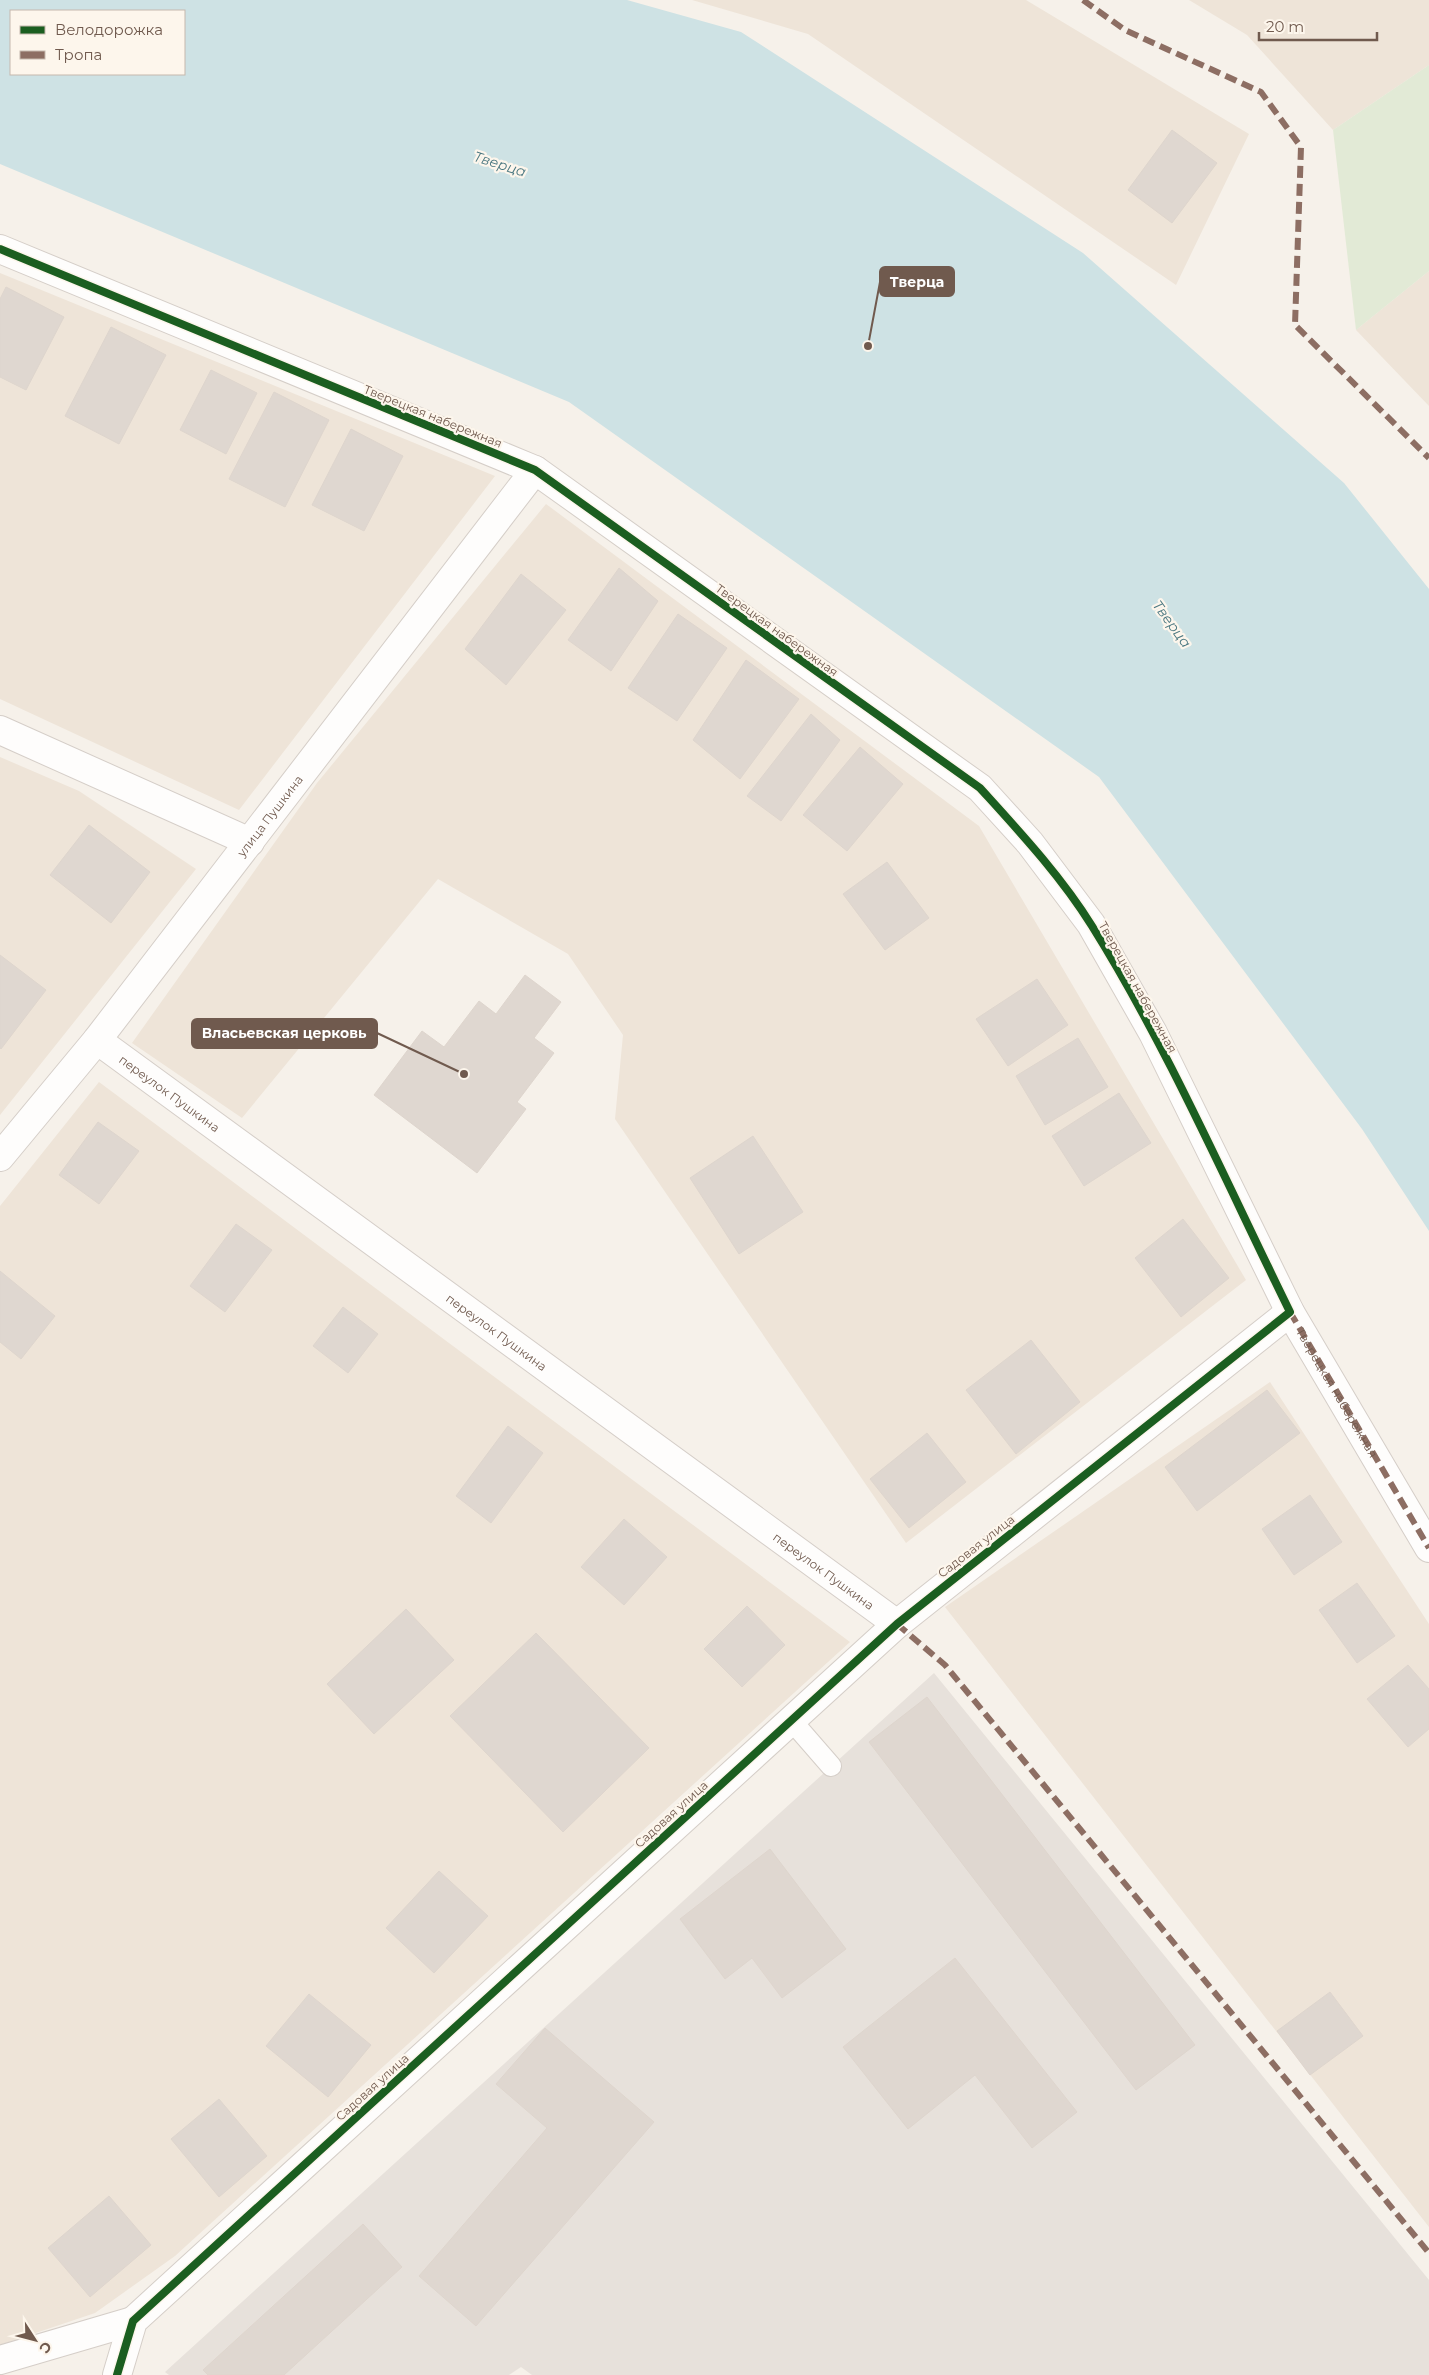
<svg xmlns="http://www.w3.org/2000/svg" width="1429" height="2375" font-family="Montserrat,sans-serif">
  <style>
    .residential { fill: #eee4d8 }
    .industrial { fill: #e7e1db }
    .green { fill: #e2ead6 }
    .water { fill: #cee2e4; fill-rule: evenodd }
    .building { fill: #dfd7d0; stroke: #ded5cd }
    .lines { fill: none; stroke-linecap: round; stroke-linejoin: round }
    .lane-casing { stroke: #d5cec8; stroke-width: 22 }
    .street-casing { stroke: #d5cec8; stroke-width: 30 }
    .lane { stroke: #fefdfc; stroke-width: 20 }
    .street { stroke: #fefdfc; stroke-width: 28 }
    .quiet { stroke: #8d6e63; stroke-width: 6; stroke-dasharray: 12 6; stroke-linecap: butt }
    .cycleway-casing { stroke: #fdf6ec; stroke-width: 11 }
    .cycleway { stroke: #1b5e20; stroke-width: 8 }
    .labels { text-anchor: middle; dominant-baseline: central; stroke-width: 4.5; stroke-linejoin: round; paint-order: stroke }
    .street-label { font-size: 12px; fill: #705a4e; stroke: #fdf6ec }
    .water-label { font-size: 14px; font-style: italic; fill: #4a7780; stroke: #fdf6ec }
    .leader { fill: none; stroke: #705a4e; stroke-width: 2 }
    .callout-dot { fill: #705a4e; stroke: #fdf6ec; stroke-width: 2 }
    .callout { fill: #705a4e; stroke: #705a4e; stroke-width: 2 }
    .callout-label { font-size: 14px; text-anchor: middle; font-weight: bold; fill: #fff }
  </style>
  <rect width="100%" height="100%" fill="#f6f1ea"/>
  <path class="residential" d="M692,0H1026L1249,134L1176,285L808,34Z
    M1189,0H1429V65L1333,130L1247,35Z
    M1429,271V406L1356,330Z
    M0,273L495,476L239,810L0,699Z
    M546,504L979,826L1246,1280L906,1543L615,1119L623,1035L568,954L438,879L242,1118L132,1043L317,783Z
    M0,757L79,791L196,869L0,1115Z
    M99,1082L850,1642L175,2256L95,2313L0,2345V1206Z
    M1270,1382L1429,1624V2227L945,1607Z"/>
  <path class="industrial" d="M934,1673L1429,2280V2375H532L521,2367L509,2375H169L165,2372Z"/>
  <path class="green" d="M1429,65V271L1356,330L1333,130Z"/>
  <path class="water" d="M0,0H627L741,32L1083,253L1344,483L1429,589V1231L1362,1129L1099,777L569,402L0,164ZM11,11H184V74H11Z"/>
  <path class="building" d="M1172,130L1217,163L1172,223L1128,190Z
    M6,287L64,317L26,390L0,377V299Z
    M111,327L166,355L119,444L65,416Z
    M211,370L257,393L226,454L180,430Z
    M274,392L329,420L285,507L229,479Z
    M351,429L403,456L364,531L312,505Z
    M619,568L658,601L611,671L568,640Z
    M521,574L566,610L506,685L465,649Z
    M678,614L727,648L677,721L628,688Z
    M746,660L799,699L740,779L693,740Z
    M811,714L840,740L781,821L747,796Z
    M860,747L903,784L847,851L803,815Z
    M89,825L150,872L111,923L50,875Z
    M887,862L929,918L885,950L843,894Z
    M0,955L46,990L1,1049L0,1048Z
    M525,975L561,1002L534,1038L554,1053L517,1102L526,1109L477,1173L374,1095L422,1031L444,1047L479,1001L496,1014Z
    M1037,979L1068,1025L1008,1066L976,1019Z
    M1078,1038L1108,1087L1045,1125L1016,1076Z
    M1119,1093L1151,1143L1084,1186L1052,1136Z
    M98,1122L139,1151L99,1204L59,1175Z
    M753,1136L803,1212L739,1254L690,1178Z
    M1183,1219L1229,1278L1181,1317L1135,1258Z
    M236,1224L272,1250L225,1312L190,1286Z
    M0,1271L55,1316L21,1359L0,1342Z
    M343,1307L378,1334L348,1373L313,1346Z
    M1031,1340L1080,1402L1016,1454L966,1390Z
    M1267,1390L1300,1433L1197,1511L1165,1467Z
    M508,1426L543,1453L491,1523L456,1496Z
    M927,1433L966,1482L909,1528L870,1479Z
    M1310,1495L1342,1542L1294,1575L1262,1529Z
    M624,1519L667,1557L624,1605L581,1567Z
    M1357,1583L1395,1636L1357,1663L1319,1610Z
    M747,1606L785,1645L742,1687L704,1649Z
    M406,1609L454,1660L374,1734L327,1684Z
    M536,1633L649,1748L563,1832L450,1716Z
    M1408,1665L1429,1689V1729L1408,1747L1367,1699Z
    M927,1697L1195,2045L1136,2090L869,1742Z
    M770,1849L846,1949L782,1998L752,1958L725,1979L680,1919Z
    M439,1871L488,1916L434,1973L386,1928Z
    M955,1958L1077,2112L1032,2148L975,2075L908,2129L843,2047Z
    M1330,1992L1363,2036L1310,2075L1277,2031Z
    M309,1994L371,2045L328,2097L266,2046Z
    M545,2028L654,2122L476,2326L419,2276L547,2128L496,2084Z
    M219,2099L267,2156L219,2197L171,2139Z
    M109,2196L151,2245L90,2297L48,2248Z
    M363,2224L402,2267L284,2375H208L203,2370Z"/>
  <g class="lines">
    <defs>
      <path id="lane" d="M791,1720L831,1766"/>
      <g id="street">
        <path id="s1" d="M0,249L535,470L980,788L1030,843L1091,924L1153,1033L1290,1312L1429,1548"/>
        <path d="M0,730L250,842"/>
        <path id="s2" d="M97,1040L897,1624"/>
        <path id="s3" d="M0,1157L97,1040L535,470"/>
        <path d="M0,2360L133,2321"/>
        <path d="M117,2375L133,2321L897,1624L1290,1312"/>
      </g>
    </defs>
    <use href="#lane" class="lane-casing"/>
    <use href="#street" class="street-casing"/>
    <use href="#lane" class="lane"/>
    <use href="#street" class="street"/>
    <path class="quiet" d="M1083,0L1125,30L1261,92L1301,147L1295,325L1429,458
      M1290,1312L1429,1548
      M897,1624L945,1665L1429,2253"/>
    <defs>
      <path id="cycleway" d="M0,249L535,470L980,788C1019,831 1061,876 1092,926C1167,1046 1227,1184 1290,1312L897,1624L133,2321L117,2375"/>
    </defs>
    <use href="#cycleway" class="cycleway-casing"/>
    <use href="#cycleway" class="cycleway"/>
  </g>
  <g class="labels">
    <g class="street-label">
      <text transform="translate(433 416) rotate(22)">Тверецкая набережная</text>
      <text transform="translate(777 630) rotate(36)">Тверецкая набережная</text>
      <text stroke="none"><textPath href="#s3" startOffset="435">улица Пушкина</textPath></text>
      <text transform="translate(1138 987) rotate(61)">Тверецкая набережная</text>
      <text stroke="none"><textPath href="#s2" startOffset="90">переулок Пушкина</textPath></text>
      <text stroke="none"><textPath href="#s2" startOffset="495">переулок Пушкина</textPath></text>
      <text stroke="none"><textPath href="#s1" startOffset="1831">Тверецкая набережная</textPath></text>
      <text transform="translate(976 1546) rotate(-38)">Садовая улица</text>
      <text stroke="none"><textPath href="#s2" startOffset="900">переулок Пушкина</textPath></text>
      <text transform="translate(671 1814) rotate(-42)">Садовая улица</text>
      <text transform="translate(372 2087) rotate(-42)">Садовая улица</text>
    </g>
    <g class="water-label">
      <text transform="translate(500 164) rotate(18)">Тверца</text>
      <text transform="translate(1172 624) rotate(54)">Тверца</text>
    </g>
  </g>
  <path class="leader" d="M868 346L880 282M464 1074L377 1033"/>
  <g class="callout-dot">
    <circle cx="868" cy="346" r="5"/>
    <circle cx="464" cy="1074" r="5"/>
  </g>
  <g class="callout">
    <rect x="880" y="267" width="74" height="29" rx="5"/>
    <rect x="192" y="1019" width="185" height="29" rx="5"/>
  </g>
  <g class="callout-label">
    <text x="917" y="287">Тверца</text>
    <text x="284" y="1038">Власьевская церковь</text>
  </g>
  <rect x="10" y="10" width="175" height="65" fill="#fdf6ec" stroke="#c5b8ad"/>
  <rect x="20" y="26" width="25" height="8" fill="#1b5e20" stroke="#c5b8ad"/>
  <text x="55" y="35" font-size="15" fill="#705a4e">Велодорожка</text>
  <rect x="20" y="51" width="25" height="8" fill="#8d6e63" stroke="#c5b8ad"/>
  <text x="55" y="60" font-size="15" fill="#705a4e">Тропа</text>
  <g transform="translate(35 2340) rotate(126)" stroke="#fdf6ec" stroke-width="4" paint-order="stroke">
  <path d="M0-4L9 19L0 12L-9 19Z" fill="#705a4e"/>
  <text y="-8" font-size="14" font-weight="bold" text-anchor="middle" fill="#705a4e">С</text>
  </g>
  <path d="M1259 32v8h118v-8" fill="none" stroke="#705a4e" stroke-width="2.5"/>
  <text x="1266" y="32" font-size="15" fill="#705a4e" stroke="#fdf6ec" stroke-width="4" paint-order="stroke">20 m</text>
</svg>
